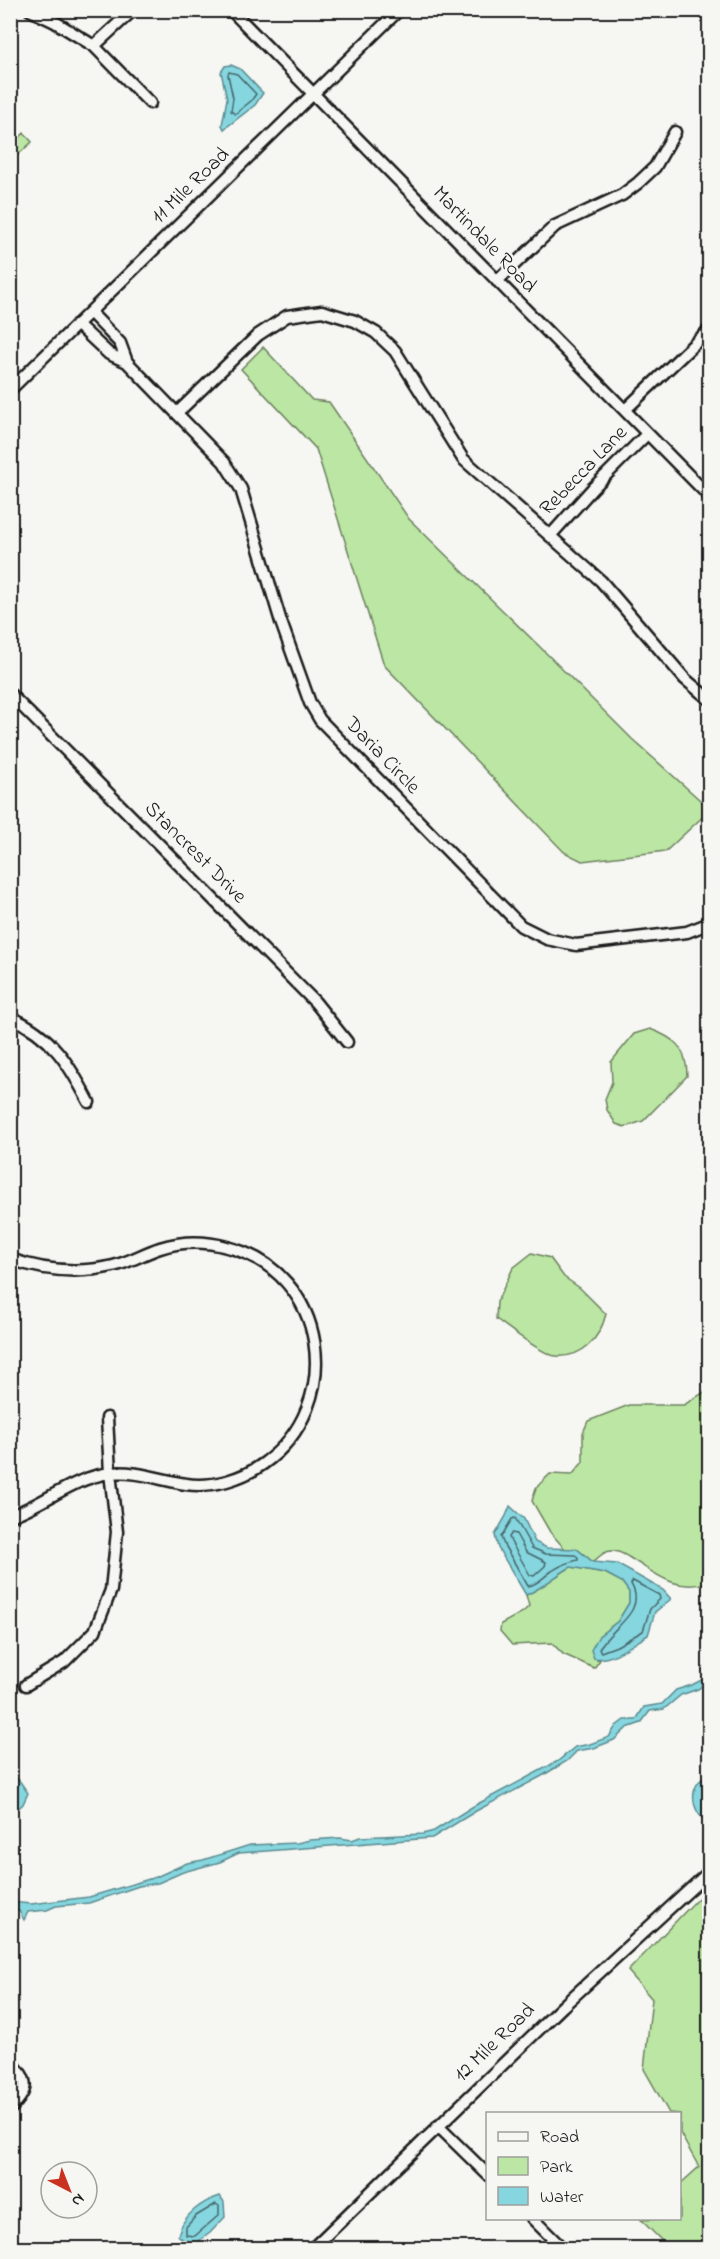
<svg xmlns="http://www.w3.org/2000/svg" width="720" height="2259" font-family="'Indie Flower',sans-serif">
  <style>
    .green { fill: #bbe6a3; stroke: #6c8160; stroke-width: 1.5 }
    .water { fill: #85d6df; stroke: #5b8c91; stroke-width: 1.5 }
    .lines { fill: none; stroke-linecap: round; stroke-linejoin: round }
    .shore { stroke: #46666a; stroke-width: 1.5 }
    .minor-casing { stroke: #1c1c1c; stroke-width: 15 }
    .minor { stroke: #f6f6f2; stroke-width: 10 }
    .labels { text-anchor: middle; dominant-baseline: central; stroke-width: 4.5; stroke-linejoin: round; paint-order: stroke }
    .street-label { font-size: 21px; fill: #1c1c1c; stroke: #f6f6f2 }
  </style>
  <rect width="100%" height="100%" fill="#f6f6f2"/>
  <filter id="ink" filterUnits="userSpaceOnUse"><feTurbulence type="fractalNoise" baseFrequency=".0167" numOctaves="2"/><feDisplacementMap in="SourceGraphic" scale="12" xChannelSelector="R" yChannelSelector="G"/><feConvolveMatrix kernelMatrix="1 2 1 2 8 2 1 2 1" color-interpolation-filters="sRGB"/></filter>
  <g filter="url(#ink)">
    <path class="green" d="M24,133L32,142L11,161V146Z
      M263,347L312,400L329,402L409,519L538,645L632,739L709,808V811L666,851L582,861L564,852L384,665L316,449L241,369Z
      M650,1029C675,1038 687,1048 687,1076L643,1121L625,1127L616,1124L607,1110L605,1099L612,1082L611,1062L634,1034Z
      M532,1253L550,1258L564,1277L580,1288L606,1314C600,1338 583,1358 556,1356C544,1356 507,1327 496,1319L497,1302L513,1268Z
      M709,1389V1582C678,1592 660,1577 635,1561C628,1557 621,1551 613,1551C605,1550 599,1557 593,1562L577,1549H565L550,1532L532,1501L536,1488L550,1474L572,1475L583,1462V1433L588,1421L629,1405H684Z
      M571,1567L605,1573L622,1582L629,1592V1603L618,1621L599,1636L594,1658L600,1660L594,1668L563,1654L552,1643L512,1645L500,1631L501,1624L523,1612L529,1606L526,1595C543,1588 556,1575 571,1567Z
      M705,1891L710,1896L709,2248H669L641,2220L680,2218V2184L699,2167L680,2133V2114L669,2113L644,2069L652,1999L628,1971Z"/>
    <path class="water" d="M231,65L240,69L263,93L255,105L224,129L222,125L227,99L221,72L225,66Z
      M510,1506L524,1519L535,1542L547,1548L577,1549L593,1562L617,1564L663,1590L671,1599L655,1612L648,1635C633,1644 611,1662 594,1658L591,1650L599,1636L618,1621L629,1603V1592L622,1582L605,1573L571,1567C556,1575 543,1588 526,1595L498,1548L495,1535L506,1516Z
      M709,1676V1681L698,1689L681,1695L664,1709L650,1711L641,1723L627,1728L614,1740L594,1748L577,1751L567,1761L542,1776L476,1811L432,1838L239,1853L220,1862L183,1872L158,1883L139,1886L89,1903L56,1906L47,1910L28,1912L24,1920L19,1911L11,1909V1902L31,1904L89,1897L156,1877L187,1863L203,1860L250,1845L297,1843L310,1840L340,1838L352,1840L360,1837L423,1834L434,1831L472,1807L558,1761L575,1747L590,1744L609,1737L616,1726L624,1720H636L644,1707L662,1704L676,1690L692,1685Z
      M10,1775L19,1780L28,1793L23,1804L11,1815Z
      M709,1775H710L709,1823C690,1813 687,1783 709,1775Z
      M220,2196L224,2202L225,2217L210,2233L196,2243L184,2241L178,2235C183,2215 201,2202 220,2196Z"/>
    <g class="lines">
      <path class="shore" d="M229,72L237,74L256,94L251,101L235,114L231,111L233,98L228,75Z
        M515,1518L532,1548L546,1554L575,1555L578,1557V1560C569,1562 561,1565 552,1571C544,1576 538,1585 528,1586L504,1545L501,1537L512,1519Z
        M512,1533L516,1534L526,1552L546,1562L545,1566L534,1576L530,1575L511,1542L509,1537Z
        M633,1581L659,1595L660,1599L650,1609L643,1631L617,1646L601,1652L599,1649C610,1628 648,1612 631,1584Z
        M216,2204L219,2206V2215L195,2236L186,2235V2227L196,2216Z"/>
      <defs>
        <path id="minor" d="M30,10L55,22L94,46L150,103
          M231,10L710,497
          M94,46L133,10
          M497,281L555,226L622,195L638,183L655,167L675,132
          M90,312L120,343L127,362
          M77,324L109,354L127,362L224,462L241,489L281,622L310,703L320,720L521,926L547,939L576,945L687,932L710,923
          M10,390L399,10
          M625,410L710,329
          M177,413L258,335L287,316L322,311L355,321L376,333L395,351L463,459L601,581L685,679L710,700
          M550,536L593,488L647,434
          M10,694L315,1002L347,1042
          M10,1017C52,1035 69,1064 89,1102
          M10,1259C44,1271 78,1274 113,1266C130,1262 144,1253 160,1248C182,1241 205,1241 227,1247C328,1272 347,1405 263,1464C242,1479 212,1488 186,1484C160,1480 136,1470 110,1473C72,1478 45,1504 10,1516
          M26,1685L64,1662L95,1631L111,1590L117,1532L110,1473L107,1418
          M10,2062C31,2080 28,2091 10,2109
          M438,2126L488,2175
          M532,2218L562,2248
          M313,2248L563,2006L710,1871"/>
      </defs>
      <use href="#minor" class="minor-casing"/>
      <use href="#minor" class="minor"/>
    </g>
  </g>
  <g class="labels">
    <g class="street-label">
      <text transform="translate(191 186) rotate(-44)">11 Mile Road</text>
      <text transform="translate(484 240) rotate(46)">Martindale Road</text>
      <text transform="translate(584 471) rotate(-46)">Rebecca Lane</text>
      <text transform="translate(382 756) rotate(46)">Daria Circle</text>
      <text transform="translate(195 853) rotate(45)">Stancrest Drive</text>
      <text transform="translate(495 2043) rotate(-44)">12 Mile Road</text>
    </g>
  </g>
  <rect width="720" height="2259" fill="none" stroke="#f6f6f2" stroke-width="36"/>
  <rect x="18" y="18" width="684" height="2223" fill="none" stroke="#1c1c1c" stroke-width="2" filter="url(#ink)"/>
  <rect x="486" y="2112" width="195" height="108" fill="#f6f6f2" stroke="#9f9f9c" stroke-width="1.5"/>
  <rect x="498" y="2132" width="30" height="9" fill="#f6f6f2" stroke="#9f9f9c" stroke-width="1.5"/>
  <text x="540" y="2142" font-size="18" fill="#1c1c1c">Road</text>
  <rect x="498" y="2157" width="30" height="18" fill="#bbe6a3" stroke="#9f9f9c" stroke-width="1.5"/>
  <text x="540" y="2172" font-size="18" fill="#1c1c1c">Park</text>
  <rect x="498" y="2187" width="30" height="18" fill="#85d6df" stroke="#9f9f9c" stroke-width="1.5"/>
  <text x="540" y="2202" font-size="18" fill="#1c1c1c">Water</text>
  <g transform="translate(69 2190) rotate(138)"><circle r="28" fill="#f6f6f2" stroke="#9f9f9c" stroke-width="1.5"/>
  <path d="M0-4.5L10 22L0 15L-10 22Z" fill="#c8321e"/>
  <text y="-9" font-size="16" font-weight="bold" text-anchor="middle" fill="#1c1c1c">N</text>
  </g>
</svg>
